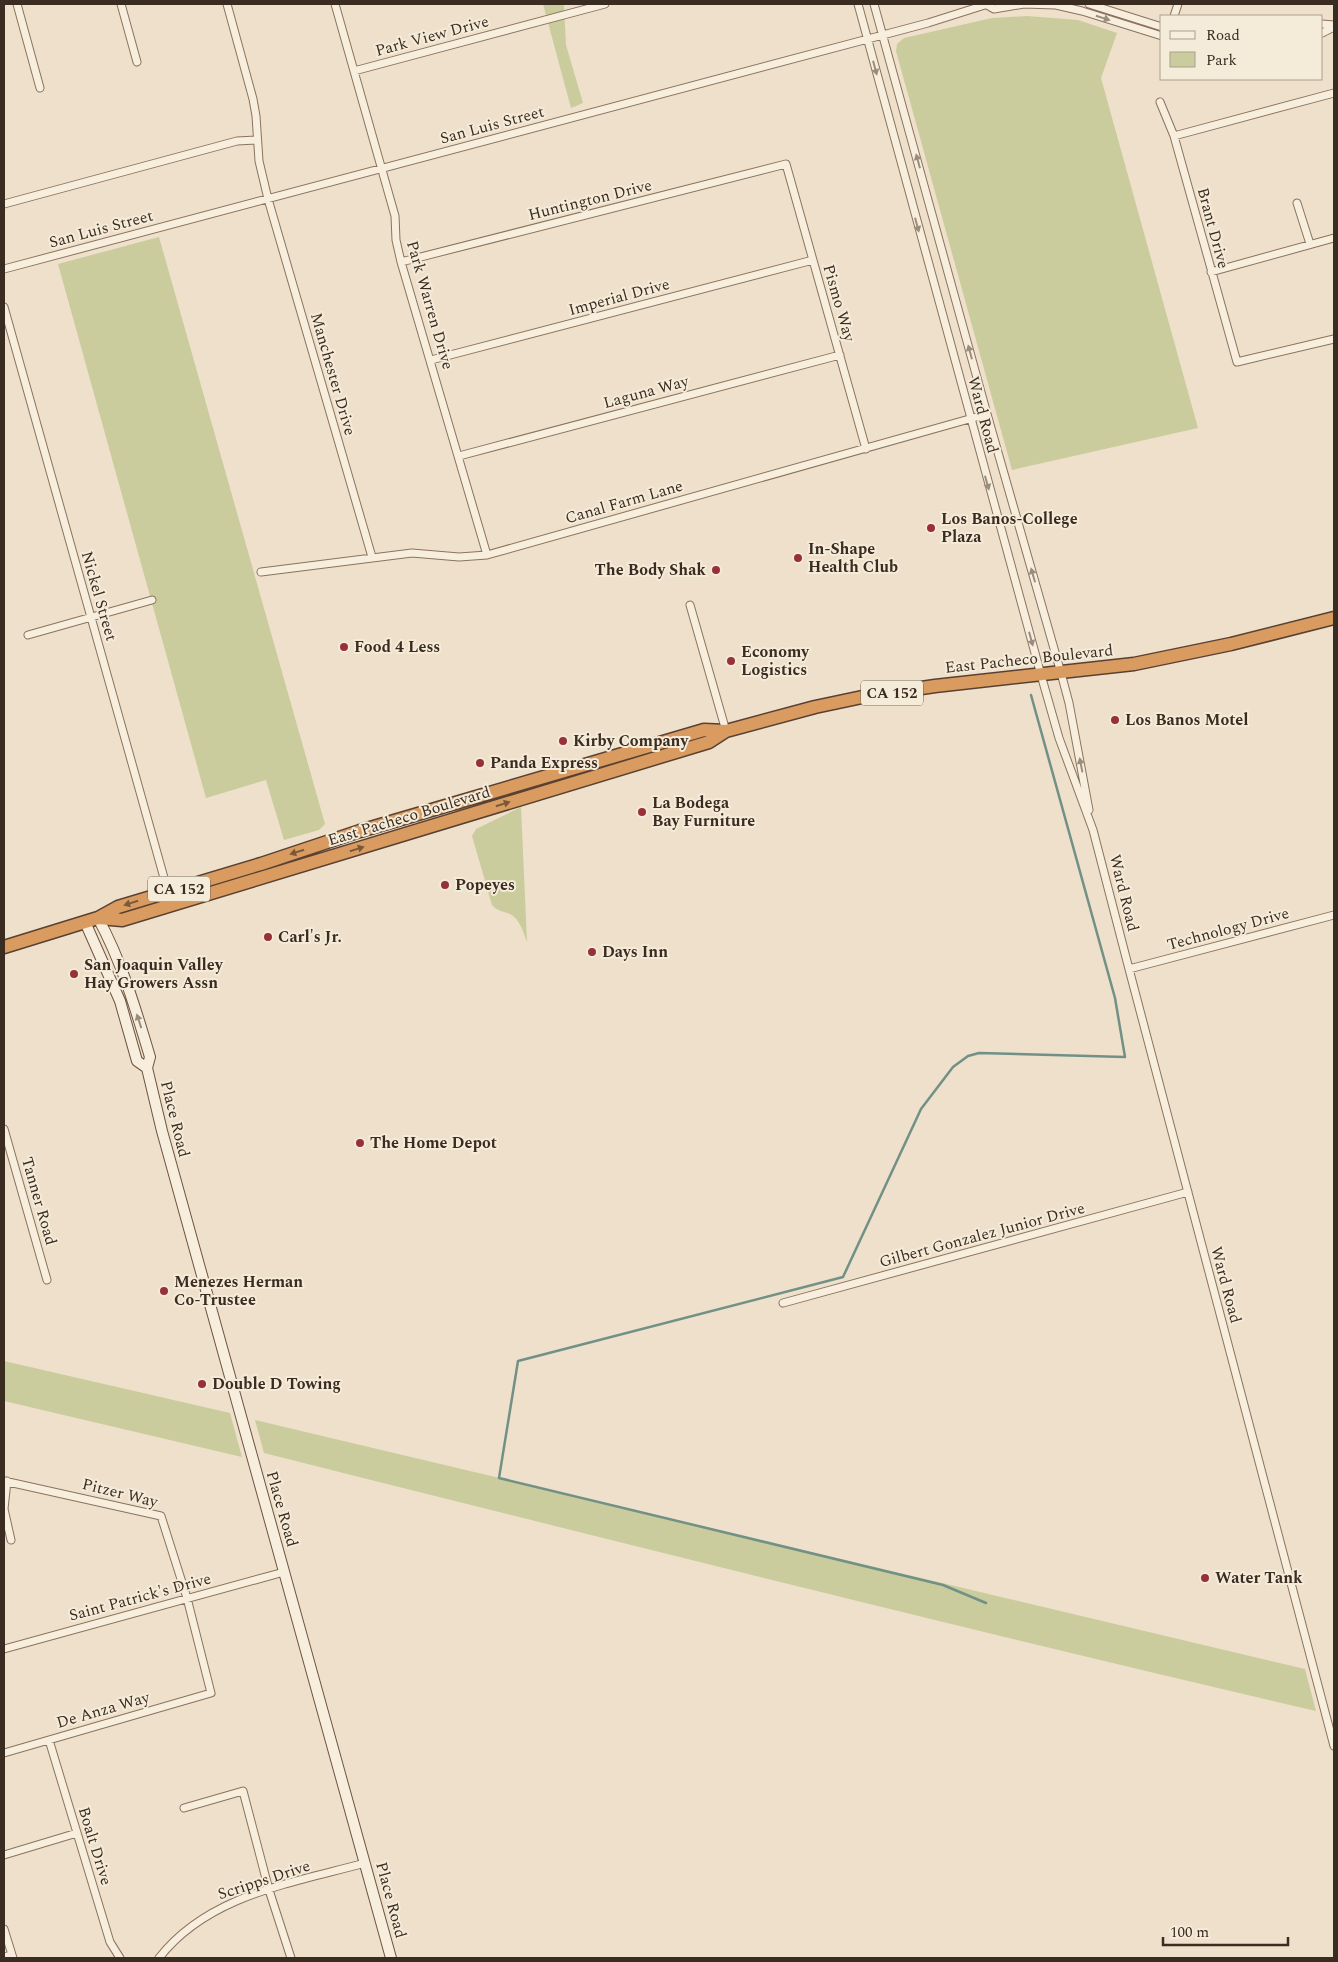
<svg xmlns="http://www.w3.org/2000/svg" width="1338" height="1962" font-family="Spectral,serif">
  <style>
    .green { fill: #cacc9d }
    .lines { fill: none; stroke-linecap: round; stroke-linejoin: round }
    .stream { stroke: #719187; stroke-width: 2.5 }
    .street-casing { stroke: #8a735e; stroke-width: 9 }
    .secondary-casing { stroke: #6c5441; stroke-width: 12 }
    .highway-casing { stroke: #584132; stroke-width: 15 }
    .street { stroke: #f8eedd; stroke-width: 7 }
    .secondary { stroke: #f8eedd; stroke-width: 10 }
    .highway { stroke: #d99b5f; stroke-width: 12 }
    .oneway { fill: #9a8d7f }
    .oneway2 { fill: #7a583a }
    .poi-dot { fill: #973038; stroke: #f5ebd9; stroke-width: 2 }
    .labels { text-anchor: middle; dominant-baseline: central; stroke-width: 4; stroke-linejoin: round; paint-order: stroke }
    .shield { fill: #f5ebd9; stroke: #736558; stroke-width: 1 }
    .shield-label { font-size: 15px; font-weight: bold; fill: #3b2c21 }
    .street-label { font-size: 16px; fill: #3b2c21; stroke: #f5ebd9 }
    .poi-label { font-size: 16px; font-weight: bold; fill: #3b2c21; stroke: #f5ebd9; text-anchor: start }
  </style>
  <rect width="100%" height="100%" fill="#eee0ca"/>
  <path class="green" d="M543,4H563L564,6L566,45L583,103L571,108Z
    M1027,16L1078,20L1117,33L1101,78L1198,428L1012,470L896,51L897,44L904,38L992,18Z
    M159,237L325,824L319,830L284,840L266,780L206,798L58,264Z
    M521,807L527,942C523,932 520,919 510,914C503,911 497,911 492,905L472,836L476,829Z
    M4,1361L230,1413L242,1457L4,1401Z
    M255,1420L1305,1669L1316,1711C964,1629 614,1541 264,1453Z"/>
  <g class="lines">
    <path class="stream" d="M986,1603L943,1585L499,1478L518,1361L843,1277L921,1109L953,1067L968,1056L979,1053L1125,1057L1115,998L1031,695"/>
    <defs>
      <path id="street" d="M17,4L40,88
        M121,4L137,62
        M227,4L253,99L256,116L259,161L268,199L372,557
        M335,4L395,216L396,240L401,262L487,555
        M858,4L1041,675L1059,738L1093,830L1129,969L1334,1746
        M874,4L987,414L1061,673L1069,703L1089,810
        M1089,4L1162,27
        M987,5L994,9L1024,4L1056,5L1082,11L1162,36
        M1174,16L1178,4
        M1322,24L1334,25
        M1322,33L1334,27
        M354,71L605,4
        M1160,102L1174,136L1237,362L1334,339
        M1174,136L1334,93
        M1297,203L1310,244
        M4,204L237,141L257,140
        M401,262L786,164L866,449
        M4,269L928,23L988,4
        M1211,272L1334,238
        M4,307L168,892
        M431,360L813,260
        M459,456L840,355
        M261,572L412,553L459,557L487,555L987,414
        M690,605L726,731
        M28,635L152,600
        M1129,969L1334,915
        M4,1129L47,1280
        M783,1303L1188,1192
        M4,1481L161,1516L187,1598L211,1693L4,1753
        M7,1481L4,1509L11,1540
        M4,1649L284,1572
        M49,1740L110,1942L120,1958
        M184,1808L243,1791L269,1890L291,1958
        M4,1855L77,1833
        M4,1929L13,1958
        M4,1957L12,1955
        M159,1958C208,1895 292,1883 365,1863"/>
      <path id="secondary" d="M98,918C122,962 136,1010 150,1057L147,1068L162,1131L391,1958
        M85,922L120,1001L137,1061L147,1068"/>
      <path id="highway" d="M99,918L122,920L709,742L726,731
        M4,947L98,918L118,907L261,864L360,831L704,730L726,731L815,707L867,696L935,686L1134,664L1231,644L1334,618"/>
    </defs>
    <use href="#street" class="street-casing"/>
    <use href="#secondary" class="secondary-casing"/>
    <use href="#highway" class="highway-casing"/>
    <use href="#street" class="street"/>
    <use href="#secondary" class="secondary"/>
    <use href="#highway" class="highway"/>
  </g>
  <defs><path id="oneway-solid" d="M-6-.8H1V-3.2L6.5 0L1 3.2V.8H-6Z" transform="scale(1.25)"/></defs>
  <g class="oneway">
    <use href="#oneway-solid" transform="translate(1103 18) rotate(18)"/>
    <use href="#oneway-solid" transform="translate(875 68) rotate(75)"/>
    <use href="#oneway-solid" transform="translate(918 161) rotate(-105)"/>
    <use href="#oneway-solid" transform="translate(917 225) rotate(75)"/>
    <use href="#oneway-solid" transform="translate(970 352) rotate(-105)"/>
    <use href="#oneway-solid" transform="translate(987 483) rotate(74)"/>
    <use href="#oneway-solid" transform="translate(1033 575) rotate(-106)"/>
    <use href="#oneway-solid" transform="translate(1031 639) rotate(75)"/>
    <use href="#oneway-solid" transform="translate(1081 765) rotate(-101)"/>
    <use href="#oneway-solid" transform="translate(139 1021) rotate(-108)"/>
  </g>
  <g class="oneway2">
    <use href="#oneway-solid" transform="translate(503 804) rotate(-17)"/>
    <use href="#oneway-solid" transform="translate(357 849) rotate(-17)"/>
    <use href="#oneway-solid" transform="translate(297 852) rotate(162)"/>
    <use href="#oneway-solid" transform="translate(131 903) rotate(163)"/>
  </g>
  <g class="poi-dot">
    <circle cx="931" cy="528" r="5"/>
    <circle cx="798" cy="558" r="5"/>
    <circle cx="716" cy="570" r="5"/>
    <circle cx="344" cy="647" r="5"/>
    <circle cx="731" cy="661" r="5"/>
    <circle cx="1115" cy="720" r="5"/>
    <circle cx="563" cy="741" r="5"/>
    <circle cx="480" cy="763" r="5"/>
    <circle cx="642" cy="812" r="5"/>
    <circle cx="445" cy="885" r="5"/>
    <circle cx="268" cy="937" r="5"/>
    <circle cx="592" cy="952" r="5"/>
    <circle cx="74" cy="974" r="5"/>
    <circle cx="360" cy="1143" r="5"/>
    <circle cx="164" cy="1291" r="5"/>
    <circle cx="202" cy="1384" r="5"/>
    <circle cx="1205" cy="1578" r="5"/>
  </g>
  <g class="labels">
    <g class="shield">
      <rect x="861" y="680.5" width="62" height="25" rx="4"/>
      <rect x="148" y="876.5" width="62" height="25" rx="4"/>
    </g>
    <g class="shield-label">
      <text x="892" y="693">CA 152</text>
      <text x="179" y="889">CA 152</text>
    </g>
    <g class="street-label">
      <text transform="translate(432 36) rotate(-15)">Park View Drive</text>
      <text transform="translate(492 125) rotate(-15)">San Luis Street</text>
      <text transform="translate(590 200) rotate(-14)">Huntington Drive</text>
      <text transform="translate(1213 228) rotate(75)">Brant Drive</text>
      <text transform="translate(101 229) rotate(-15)">San Luis Street</text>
      <text transform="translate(619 297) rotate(-15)">Imperial Drive</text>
      <text transform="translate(839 303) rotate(74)">Pismo Way</text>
      <text transform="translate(430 305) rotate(74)">Park Warren Drive</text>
      <text transform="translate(333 374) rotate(74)">Manchester Drive</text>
      <text transform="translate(646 392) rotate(-15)">Laguna Way</text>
      <text transform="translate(983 415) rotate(75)">Ward Road</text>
      <text transform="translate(624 502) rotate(-16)">Canal Farm Lane</text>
      <text transform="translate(99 596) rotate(74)">Nickel Street</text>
      <text transform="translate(1029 659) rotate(-6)">East Pacheco Boulevard</text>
      <text transform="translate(409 816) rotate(-17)">East Pacheco Boulevard</text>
      <text transform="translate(1124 893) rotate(76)">Ward Road</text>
      <text transform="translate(1228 929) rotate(-15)">Technology Drive</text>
      <text transform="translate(175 1119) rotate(76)">Place Road</text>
      <text transform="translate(39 1201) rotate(74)">Tanner Road</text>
      <text transform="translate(982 1235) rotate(-15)">Gilbert Gonzalez Junior Drive</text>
      <text transform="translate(1226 1285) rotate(75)">Ward Road</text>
      <text transform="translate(120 1493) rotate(14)">Pitzer Way</text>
      <text transform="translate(282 1509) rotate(74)">Place Road</text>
      <text transform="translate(140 1597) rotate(-15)">Saint Patrick's Drive</text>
      <text transform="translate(103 1710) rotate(-16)">De Anza Way</text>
      <text transform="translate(95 1846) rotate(73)">Boalt Drive</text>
      <text transform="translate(264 1880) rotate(-18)">Scripps Drive</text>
      <text transform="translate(391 1900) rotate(75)">Place Road</text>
    </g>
    <g class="poi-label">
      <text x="941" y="519">Los Banos-College<tspan x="941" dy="18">Plaza</tspan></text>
      <text x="808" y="549">In-Shape<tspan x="808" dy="18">Health Club</tspan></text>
      <text x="706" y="570" text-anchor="end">The Body Shak</text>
      <text x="354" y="647">Food 4 Less</text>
      <text x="741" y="652">Economy<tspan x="741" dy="18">Logistics</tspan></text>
      <text x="1125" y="720">Los Banos Motel</text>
      <text x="573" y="741">Kirby Company</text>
      <text x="490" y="763">Panda Express</text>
      <text x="652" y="803">La Bodega<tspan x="652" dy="18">Bay Furniture</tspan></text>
      <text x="455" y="885">Popeyes</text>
      <text x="278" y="937">Carl's Jr.</text>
      <text x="602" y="952">Days Inn</text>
      <text x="84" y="965">San Joaquin Valley<tspan x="84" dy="18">Hay Growers Assn</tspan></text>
      <text x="370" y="1143">The Home Depot</text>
      <text x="174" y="1282">Menezes Herman<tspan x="174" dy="18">Co-Trustee</tspan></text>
      <text x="212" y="1384">Double D Towing</text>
      <text x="1215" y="1578">Water Tank</text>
    </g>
  </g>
  <rect width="1338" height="1962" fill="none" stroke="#3b2c21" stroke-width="10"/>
  <rect x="1160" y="15" width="162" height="65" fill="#f5ebd9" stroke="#ab9f8f"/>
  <rect x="1170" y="31" width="25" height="8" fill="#f8eedd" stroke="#ab9f8f"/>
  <text x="1206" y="40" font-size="15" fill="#3b2c21">Road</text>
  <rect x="1170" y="52" width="25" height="15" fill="#cacc9d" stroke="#ab9f8f"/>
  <text x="1206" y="65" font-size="15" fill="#3b2c21">Park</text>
  <path d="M1163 1937v8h125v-8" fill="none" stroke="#3b2c21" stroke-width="2.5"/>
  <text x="1170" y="1937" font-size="15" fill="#3b2c21" stroke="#f5ebd9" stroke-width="4" paint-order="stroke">100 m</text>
</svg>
